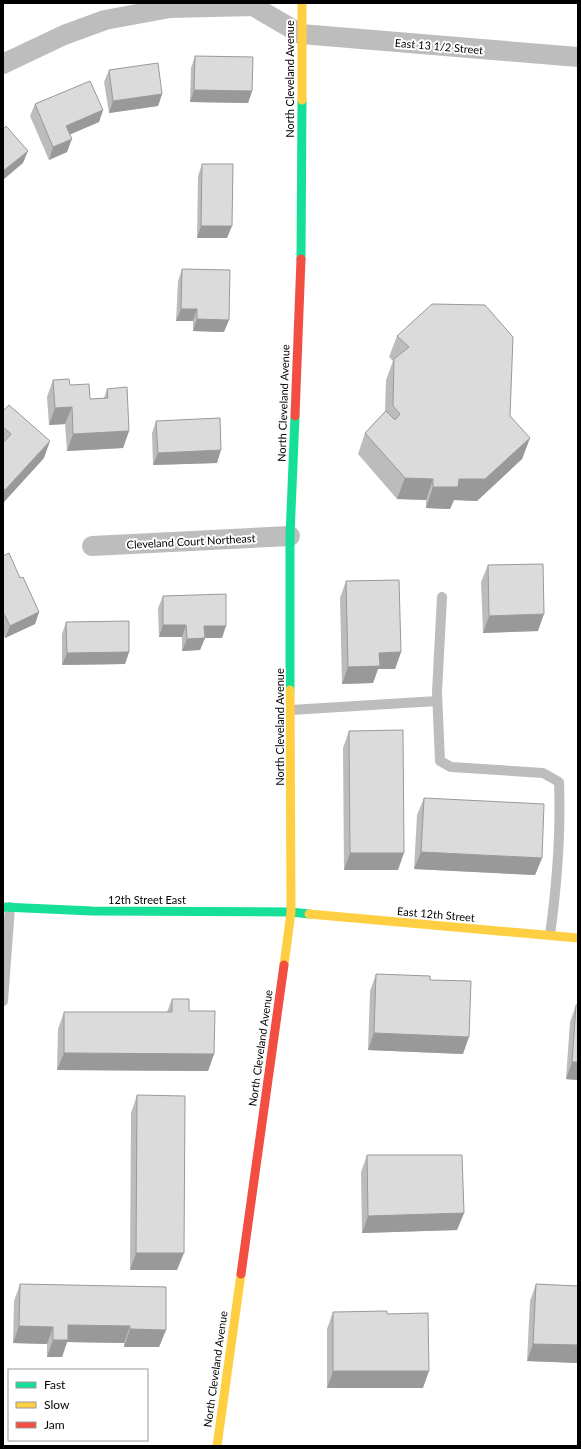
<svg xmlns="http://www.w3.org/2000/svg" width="581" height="1449" font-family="Lato,sans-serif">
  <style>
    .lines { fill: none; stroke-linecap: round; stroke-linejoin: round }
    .lane { stroke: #bdbdbd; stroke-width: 10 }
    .street { stroke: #bdbdbd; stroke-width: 20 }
    .fast { stroke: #16e098; stroke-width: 9 }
    .slow { stroke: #ffcf43; stroke-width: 9 }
    .jam { stroke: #f24e42; stroke-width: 9 }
    .wall { fill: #bcbcbc }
    .shaded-wall { fill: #999 }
    .building { fill: #dbdbdb; stroke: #999 }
    .labels { text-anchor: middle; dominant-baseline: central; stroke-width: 4; stroke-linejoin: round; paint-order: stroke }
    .street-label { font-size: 11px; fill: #000; stroke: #fff }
  </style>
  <rect width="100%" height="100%" fill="#fff"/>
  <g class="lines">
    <path class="lane" d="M442,597L437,692L440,761L451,767L543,773L559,782C561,833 557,884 550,935
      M291,710L437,701
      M3,1001L10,907"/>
    <path class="street" d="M3,64L64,35L105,20L170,8L253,6L301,34L578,57
      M92,546L290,536"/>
    <path class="fast" d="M301,259L302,100
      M290,690V536L295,416
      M3,907L92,911L291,912L309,914"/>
    <path class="slow" d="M302,100V3
      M309,914L578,938
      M284,965L291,912L290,690
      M217,1446L241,1274"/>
    <path class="jam" d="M295,416L301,259
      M241,1274L284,965"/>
  </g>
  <path class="wall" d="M195,56L252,91L248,103L190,102L191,68Z
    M109,70L162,94L158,106L109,113L104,82Z
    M35,104L103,110L99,122L70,134L67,152L49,160L30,116Z
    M202,164L227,238H197L198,176Z
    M182,269L224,332L193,331V321H176L178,281Z
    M397,336L510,416L530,438L522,459L477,501L454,500L450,509L426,508V500L397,499L358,454L365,433L385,411L386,380L393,361L389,357Z
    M53,380L70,385L90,399L104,398L107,389L129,431L123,448L67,451L65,424L49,425L47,397Z
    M3,411L44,458L3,503Z
    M156,421L217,463L153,465L152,433Z
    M3,556L20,578L39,612L35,624L5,638L3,633Z
    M488,565L538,631L483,633L481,582Z
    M346,581L401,652L395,669H378L373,683L342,684L340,598Z
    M163,596L222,638H205L200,650L182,651V637H159L158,608Z
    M66,622L129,652L125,664L62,665V634Z
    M349,731L398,870H344L343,748Z
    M424,798L542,858L535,875L414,869L417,815Z
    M376,974L430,980L463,1054L368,1050L370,991Z
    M172,999L189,1011L214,1054L208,1071L57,1070L58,1029L64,1012H167Z
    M576,1005H578V1080L566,1079L570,1022Z
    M137,1095L177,1270H130L131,1113Z
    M367,1155L464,1213L457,1230L362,1233L361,1172Z
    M20,1284L166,1330L159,1347H124V1343L67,1342L62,1357H47V1344L13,1343L14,1301Z
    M536,1284L578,1286V1363L527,1361L530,1301Z
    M333,1312L387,1314L423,1388H327V1329Z"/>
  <path class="shaded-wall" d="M194,90L252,91L248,103L190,102Z
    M162,94L158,106L109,113L113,101Z
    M103,110L99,122L62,138L66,126Z
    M72,139L67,152L49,160L53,147Z
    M28,151L23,163L3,180V171Z
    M201,226H232L227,238H197Z
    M181,309H197L193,321H176Z
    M197,319L229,320L224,332L193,331Z
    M72,407L65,424L49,425L55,408Z
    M129,431L123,448L67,451L73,434Z
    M530,438L522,459L477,501L454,500L450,509L426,508L433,487Z
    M50,441L44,458L3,503V496L5,490Z
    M221,450L217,463L153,465L158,453Z
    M405,478L433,479L426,500L397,499Z
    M39,612L35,624L5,638L10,626Z
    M544,614L538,631L483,633L489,616Z
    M163,625H186L182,637H159Z
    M204,626H226L222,638H200Z
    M205,638L200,650L182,651L187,639Z
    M129,652L125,664L62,665L67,653Z
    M401,652L395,669H378L373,683L342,684L348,667L379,653Z
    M421,852L542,858L535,875L414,869Z
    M350,853H404L398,870H344Z
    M374,1033L469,1037L463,1054L368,1050Z
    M64,1053L214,1054L208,1071L57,1070Z
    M572,1062H578V1080L566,1079Z
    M464,1213L457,1230L362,1233L368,1216Z
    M136,1253H184L177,1270H130Z
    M68,1325L130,1326L124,1343L67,1342L62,1357H47L53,1340Z
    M19,1326L53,1327L47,1344L13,1343Z
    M130,1329L166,1330L159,1347H124Z
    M533,1344L578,1345V1363L527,1361Z
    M333,1371H429L423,1388H327Z"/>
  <path class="building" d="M195,56L253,57L252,91L194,90Z
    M158,63L162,94L113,101L109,70Z
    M90,81L103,110L66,126L72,139L53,147L35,104Z
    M6,126L28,151L3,171V129Z
    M202,164H233L232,226H201Z
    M182,269L230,270L229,320L197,319V309H181Z
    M432,304L485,305L513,337L510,416L530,438L485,479H459L458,487H433V479L405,478L365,433L386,411L395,420L400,414L393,406L394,359L409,347L397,336Z
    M69,379L70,385L89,384L90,399L108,398L107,389L127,387L129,431L73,434L72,407L55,408L53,380Z
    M9,405L50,441L5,490L3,488V443L11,434L3,427V411Z
    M220,418L221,450L158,453L156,421Z
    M9,553L20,578L23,577L39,612L10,626L3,612V556Z
    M543,564L544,614L489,616L488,565Z
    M399,580L401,652L379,653L380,666L348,667L346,581Z
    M226,594V626H204L205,638L187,639L186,625H163V596Z
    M129,621V652L67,653L66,622Z
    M403,730L404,853H350L349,731Z
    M424,798L544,804L542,858L421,852Z
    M376,974L430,976V980L471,981L469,1037L374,1033Z
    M172,999H189V1011H215L214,1054L64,1053V1012H172Z
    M576,1005H578V1062H572Z
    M137,1095L185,1096L184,1253H136Z
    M367,1155H462L464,1213L368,1216Z
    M20,1284L166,1287V1330L130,1329V1326L68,1325V1340H53V1327L19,1326Z
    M536,1284L578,1286V1345L533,1344Z
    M387,1311V1314L428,1313L429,1371H333V1312Z"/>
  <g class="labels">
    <g class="street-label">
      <text transform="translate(439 46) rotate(5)">East 13 1/2 Street</text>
      <text transform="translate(289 79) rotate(-90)">North Cleveland Avenue</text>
      <text transform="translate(283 403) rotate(-88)">North Cleveland Avenue</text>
      <text transform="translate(191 541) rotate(-3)">Cleveland Court Northeast</text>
      <text transform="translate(279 727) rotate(-90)">North Cleveland Avenue</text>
      <text x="147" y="899">12th Street East</text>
      <text transform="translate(436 914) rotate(5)">East 12th Street</text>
      <text transform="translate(260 1048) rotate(-82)">North Cleveland Avenue</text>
      <text transform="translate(215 1369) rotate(-82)">North Cleveland Avenue</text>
    </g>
  </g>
  <rect width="581" height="1449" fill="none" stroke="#000000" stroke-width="8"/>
  <rect x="8" y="1369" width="140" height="72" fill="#ffffff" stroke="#999999"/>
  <rect x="16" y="1382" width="20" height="6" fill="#16e098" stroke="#999999"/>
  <text x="44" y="1389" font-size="12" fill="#000000">Fast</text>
  <rect x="16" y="1402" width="20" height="6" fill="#ffcf43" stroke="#999999"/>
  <text x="44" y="1409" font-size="12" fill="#000000">Slow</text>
  <rect x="16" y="1422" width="20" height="6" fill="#f24e42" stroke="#999999"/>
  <text x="44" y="1429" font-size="12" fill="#000000">Jam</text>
</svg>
